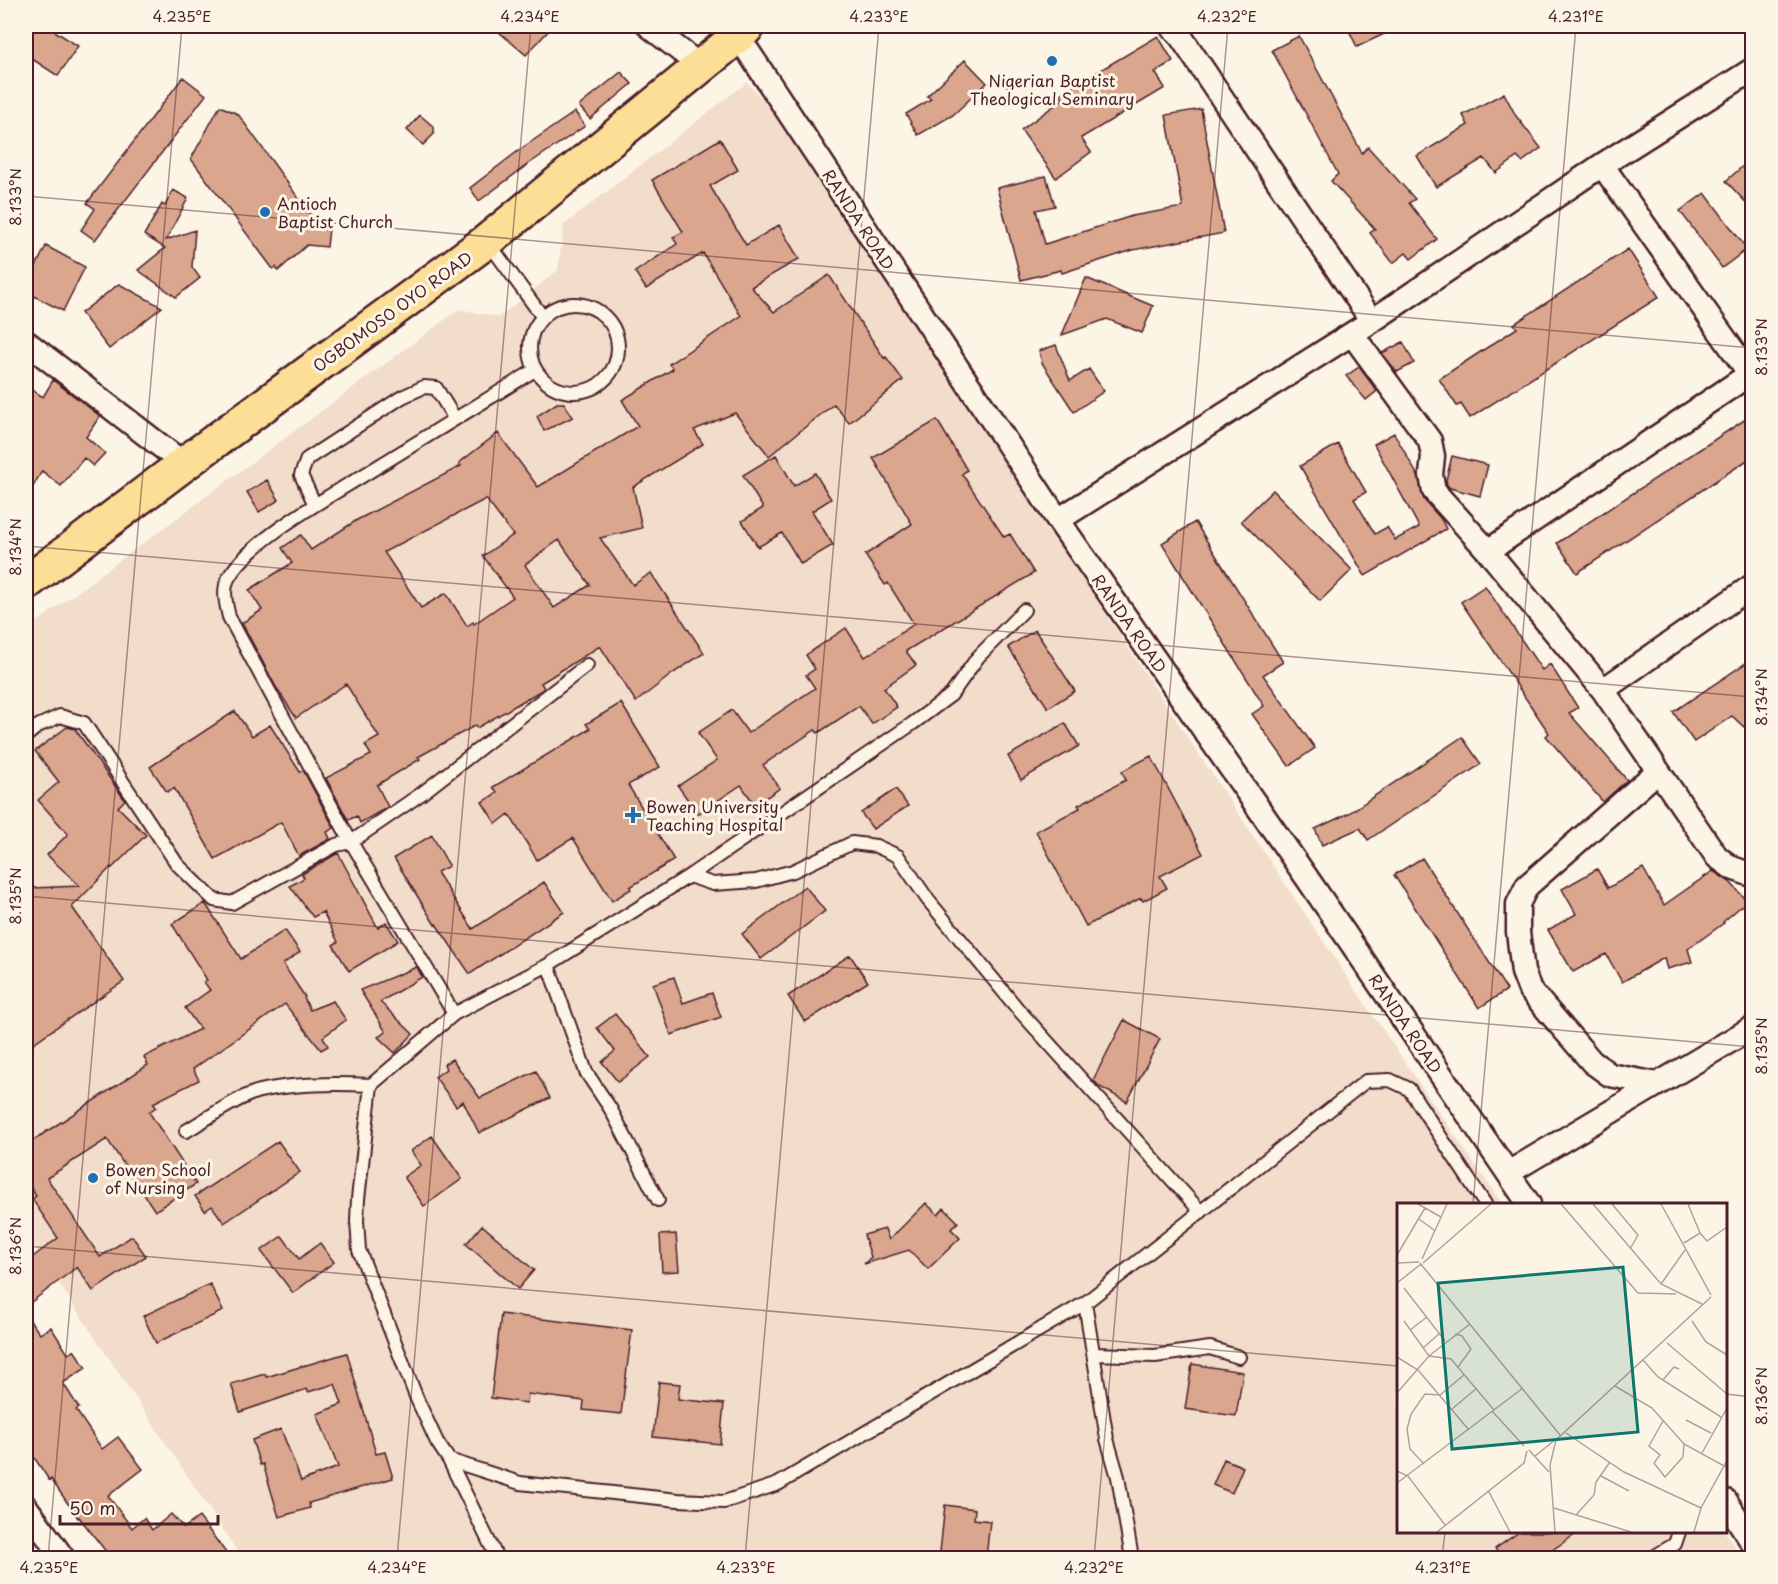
<svg xmlns="http://www.w3.org/2000/svg" width="1778" height="1584" font-family="'Playpen Sans',sans-serif">
  <style>
    .built { fill: #f2ddcb }
    .building { fill: #daa68e; stroke: #4a1f2b; stroke-width: 1.5; fill-rule: evenodd }
    .lines { fill: none; stroke-linecap: round; stroke-linejoin: round }
    .service-casing { stroke: #4a1f2b; stroke-width: 16 }
    .minor-casing { stroke: #4a1f2b; stroke-width: 27 }
    .trunk-casing { stroke: #4a1f2b; stroke-width: 38 }
    .service { stroke: #fcf5e5; stroke-width: 12 }
    .minor { stroke: #fcf5e5; stroke-width: 22 }
    .trunk { stroke: #fdde96; stroke-width: 33 }
    .ticks { fill: none; stroke: #4a1f2b; stroke-width: 1.5; stroke-opacity: 0.45 }
    .poi-dot { fill: #1f6fb2; stroke: #fcf5e5; stroke-width: 2 }
    .labels { text-anchor: middle; dominant-baseline: central; stroke-width: 6; stroke-linejoin: round; paint-order: stroke }
    .poi-label { font-size: 16px; fill: #4a1f2b; stroke: #fcf5e5; text-anchor: start }
    .street-label { font-size: 16px; fill: #4a1f2b; stroke: #fcf5e5 }
    .inset-road { fill: none; stroke: #b59f9b; stroke-width: 1.5 }
    .view { fill: #0f766e; fill-opacity: 0.15; stroke: #0f766e; stroke-width: 3 }
    .inset-edge { fill: none; stroke: #4a1f2b; stroke-width: 3 }
    .neatline { fill: none; stroke: #4a1f2b; stroke-width: 2 }
    .ticks-label { font-size: 15px; text-anchor: middle; fill: #4a1f2b }
  </style>
  <rect width="100%" height="100%" fill="#fcf5e5"/>
  <filter id="ink" filterUnits="userSpaceOnUse"><feTurbulence type="fractalNoise" baseFrequency=".0167" numOctaves="2"/><feDisplacementMap in="SourceGraphic" scale="12" xChannelSelector="R" yChannelSelector="G"/><feConvolveMatrix kernelMatrix="1 2 1 2 8 2 1 2 1" color-interpolation-filters="sRGB"/></filter>
  <g filter="url(#ink)">
    <path class="built" d="M747,82L766,103L1363,1001L1502,1204H1398V1532H1725L1743,1558H242L26,1234V630L459,309L499,317L558,270L564,225Z"/>
    <path class="building" d="M26,26H47L78,46L58,76L26,55Z
      M492,26H553L526,55Z
      M1347,26H1401L1357,47Z
      M1158,36L1173,61L1155,72L1165,88L1081,138L1091,152L1056,178L1021,130L1063,99L1060,94Z
      M1299,36L1362,153L1368,147L1415,199L1409,203L1437,239L1411,259L1406,253L1393,263L1370,233L1375,229L1331,181L1338,174L1272,50Z
      M965,60L987,83L953,115L918,135L906,114L931,99L927,96Z
      M621,72L632,84L590,119L579,106Z
      M183,77L206,95L95,240L81,230L95,209L87,203Z
      M1504,93L1516,116L1541,148L1522,162L1517,157L1496,173L1484,158L1436,187L1417,156L1468,125L1463,115Z
      M220,106L238,114L312,217L330,219L327,247L307,245L278,271L276,267L273,269L191,159Z
      M1201,109L1224,233L1133,250L1062,273L1061,270L1021,280L997,188L1046,176L1055,206L1036,210L1045,244L1132,216L1183,207L1166,115Z
      M575,112L585,126L527,165L479,201L470,188L522,148Z
      M420,115L434,127V134L423,145L407,130Z
      M720,139L738,170L710,186L746,245L779,225L799,259L751,287L774,312L829,275L884,358L886,357L903,380L849,423L834,404L769,456L735,413L694,430L703,444L633,487L642,528L600,538L633,585L651,573L704,653L672,674L636,702L600,646L541,683L544,688L540,691L477,728L476,725L418,757L420,759L377,785L388,807L360,823L357,816L348,820L326,778L371,755L365,745L379,737L346,684L296,718L276,687L242,623L262,610L249,590L292,563L282,548L301,535L311,550L357,520L461,466L459,463L498,433L538,487L638,426L622,400L673,369L669,364L741,316L703,253L646,289L635,272L677,244L673,237L683,232L652,180ZM486,499L513,535L483,556L513,597L474,624L473,622L467,626L446,593L421,608L384,552ZM559,540L590,585L554,608L525,565Z
      M1744,165L1752,174V209L1726,181Z
      M173,190L188,198L166,240L195,230L192,267L200,278L176,297L138,270L165,248L144,235L162,204L165,206Z
      M1705,193L1747,249L1722,268L1680,211Z
      M46,246L85,267L63,311L26,292V264L34,270Z
      M1628,249L1659,297L1470,418L1461,404L1457,406L1439,379L1517,328L1514,324Z
      M1086,278L1153,306L1142,333L1107,319L1062,335Z
      M119,284L162,307L109,349L81,313Z
      M1403,342L1414,363L1397,372L1382,353Z
      M1056,345L1070,381L1089,369L1104,391L1074,412L1042,363L1039,351Z
      M1359,367L1377,391L1366,400L1346,376Z
      M53,380L100,416L86,437L105,453L93,466L84,458L61,486L42,471L26,499V386L43,397Z
      M557,403H564L573,417L544,431L537,416Z
      M1752,415V457L1577,573L1557,543Z
      M937,420L967,470L962,474L1004,537L1010,534L1034,573L906,651L916,665L884,688L897,707L872,724L859,706L818,733L815,730L763,765L780,788L755,805L741,785L698,814L678,786L717,760L698,733L732,710L748,733L815,688L806,675L815,669L806,655L846,628L865,657L914,624L888,583L885,585L865,555L912,524L873,458Z
      M1394,433L1418,476L1424,500L1441,519L1446,529L1365,576L1300,466L1338,444L1366,492L1354,499L1375,534L1387,527L1395,540L1419,527L1374,444Z
      M776,455L794,486L815,473L831,499L812,511L833,545L801,564L782,533L758,547L742,521L763,508L743,475Z
      M1452,456L1488,465L1480,496L1450,488L1447,485L1446,480Z
      M267,480L279,500L259,512L247,492Z
      M1273,490L1352,570L1320,601L1241,521Z
      M1195,522L1283,662L1263,675L1315,748L1289,766L1252,714L1264,706L1162,543Z
      M1485,586L1542,670L1550,664L1578,708L1569,713L1627,780L1603,802L1546,736L1549,733L1461,602Z
      M1035,630L1075,691L1048,708L1008,647Z
      M1752,659V721L1744,727L1732,716L1694,742L1673,712Z
      M621,703L660,767L628,785L674,860L630,887L631,889L612,901L573,838L537,860L509,814L496,824L482,802L497,793L493,787L590,729L586,724Z
      M235,711L252,736L270,725L300,772L303,770L334,828L327,832L330,839L299,856L281,822L215,859L174,788L167,792L150,767Z
      M1065,723L1079,746L1021,780L1008,756Z
      M67,727L75,729L125,800L118,807L146,835L112,868L111,867L72,907L124,981L26,1048V930L33,924L27,916L33,912L32,888L80,886L47,855L68,834L38,800L59,782L35,751Z
      M1462,737L1481,764L1368,840L1360,828L1322,845L1315,829L1349,813Z
      M1151,756L1203,854L1160,876L1167,888L1143,901L1141,898L1086,926L1036,831L1080,808L1078,805L1126,780L1122,771Z
      M896,789L908,806L873,829L861,813Z
      M432,835L449,866L437,872L473,929L544,882L564,912L470,974L436,924L435,925L394,858Z
      M338,853L378,928L386,922L398,941L349,971L333,945L338,942L323,912L313,917L290,886L304,878L302,874Z
      M1422,858L1507,990L1479,1008L1394,875Z
      M1643,868L1664,905L1713,871L1730,882L1747,901L1723,922L1724,923L1688,949L1692,962L1667,969L1664,958L1622,982L1606,954L1573,972L1548,930L1576,914L1562,889L1597,869L1608,888Z
      M805,886L825,911L761,959L742,934Z
      M205,903L241,959L285,930L300,952L283,964L305,997L304,998L310,1010L333,1001L346,1020L323,1037L328,1046L321,1050L285,1004L193,1069L199,1080L153,1103L156,1107L149,1112L196,1184L155,1211L107,1139L47,1178L100,1257L132,1236L146,1256L93,1291L77,1267L26,1306V1262L58,1238L32,1199L36,1196L26,1180V1145L148,1065L144,1057L200,1029L185,1008L210,990L204,982L207,980L172,924Z
      M850,955L868,982L805,1022L788,996Z
      M417,967L422,977L380,1002L413,1034L395,1053L378,1037L386,1032L360,990Z
      M674,977L683,1003L712,993L721,1017L671,1035L653,984Z
      M615,1014L650,1057L618,1082L602,1062L615,1051L597,1028Z
      M1124,1020L1160,1039L1127,1102L1100,1087L1093,1080Z
      M452,1059L480,1098L536,1071L550,1098L479,1133L463,1101L456,1106L435,1077L446,1069L444,1064Z
      M432,1136L462,1179L424,1206L404,1177L421,1165L411,1151Z
      M278,1141L300,1172L224,1223L212,1206L205,1211L195,1196Z
      M926,1203L938,1215L944,1208L958,1222L951,1229L960,1238L928,1269L909,1250L864,1264L871,1257L864,1235L885,1229L889,1240Z
      M482,1225L534,1270L518,1289L466,1244Z
      M676,1234L679,1271L662,1272L660,1235Z
      M282,1236L299,1259L320,1243L334,1262L293,1293L261,1251Z
      M210,1284L223,1311L156,1343L143,1316Z
      M501,1314L632,1330L621,1414L583,1410L584,1401L528,1394L527,1403L491,1398Z
      M26,1315L40,1334L51,1327L68,1354L74,1350L86,1368L63,1383L79,1408L76,1410L102,1449L118,1437L143,1469L108,1496L132,1528L144,1518L152,1530L171,1514L184,1528L199,1517L230,1558H111L79,1517L78,1518L51,1479L49,1480L26,1445Z
      M347,1353L376,1454L385,1452L393,1478L309,1503L310,1508L279,1517L263,1464L260,1465L252,1440L281,1429L301,1481L338,1467L317,1414L342,1404L335,1384L308,1392L307,1389L240,1412L231,1384L265,1374L266,1377Z
      M1192,1364L1243,1372L1236,1416L1185,1409Z
      M659,1382L680,1384L678,1399L724,1404L720,1444L653,1437Z
      M1224,1459L1243,1467L1232,1493L1213,1485Z
      M945,1505L975,1509L974,1519L990,1521L986,1558L940,1552Z
      M1519,1532H1579L1540,1558H1502L1495,1549Z"/>
    <g class="lines">
      <defs>
        <path id="service" d="M488,242L542,316
          M530 348a44 44 0 1 1 88 0a44 44 0 1 1-88 0Z
          M315,505L301,475L307,459L402,397L424,387L436,388L455,419
          M26,736L38,726L60,716L84,723L177,864L214,900L232,903L336,845L351,842L421,794L587,665
          M689,876L713,884L756,881L793,871L852,843L876,846L898,856L928,900L1017,1008L1201,1212
          M548,965L586,1072L610,1108L658,1200
          M454,1014L351,842L229,617C226,604 222,589 229,577C252,539 325,499 364,475C421,440 478,405 535,370
          M371,1085L358,1199L357,1221L359,1250L417,1399L437,1442L449,1460L497,1558
          M186,1131C205,1120 239,1096 260,1091C296,1083 334,1083 371,1085L454,1014L548,965L689,876L912,724L951,695L978,657L1024,610
          M1085,1303L1107,1439L1118,1477L1132,1558
          M1094,1354L1155,1356L1210,1348L1239,1357
          M449,1460L520,1483L678,1500L724,1502L778,1484L1085,1303L1366,1081L1390,1080L1409,1089L1485,1204
          M1652,1558L1675,1544L1679,1532"/>
        <path id="minor" d="M649,26L700,66
          M1171,26L1181,37L1372,321
          M738,36L1058,520L1307,878L1529,1204
          M1602,165L1752,377
          M1352,334L1430,441L1433,456L1431,475L1434,491L1488,551L1603,690L1717,857L1732,868L1752,875
          M26,342L184,464
          M1058,520L1372,321L1602,165L1752,70
          M1488,551L1750,374
          M1603,690L1752,586
          M1657,1084L1610,1075L1592,1062L1530,990L1523,972L1518,932V904L1527,886L1658,771
          M1508,1173L1752,1028
          M1726,1501L1752,1542
          M26,1507L63,1558"/>
        <path id="trunk" d="M26,583L184,464L487,241L738,36L748,26"/>
      </defs>
      <use href="#service" class="service-casing"/>
      <use href="#minor" class="minor-casing"/>
      <use href="#trunk" class="trunk-casing"/>
      <use href="#service" class="service"/>
      <use href="#minor" class="minor"/>
      <use href="#trunk" class="trunk"/>
    </g>
  </g>
  <path class="ticks" d="M26,196L1752,348M26,546L1752,697M26,896L1752,1047M1473,1204L1576,26M26,1246L1398,1366M1726,1394L1752,1397M48,1558L182,26M397,1558L531,26M745,1558L879,26M1094,1558L1228,26M1442,1558L1445,1532"/>
  <g class="poi-dot">
    <circle cx="1052" cy="61" r="6"/>
    <circle cx="265" cy="212" r="6"/>
    <path d="M630 806h6v6h6v6h-6v6h-6v-6h-6v-6h6z"/>
    <circle cx="93" cy="1178" r="6"/>
  </g>
  <g class="labels">
    <g class="poi-label">
      <text x="1052" y="80" text-anchor="middle">Nigerian Baptist<tspan x="1052" dy="18">Theological Seminary</tspan></text>
      <text x="277" y="203">Antioch<tspan x="277" dy="18">Baptist Church</tspan></text>
      <text x="646" y="806">Bowen University<tspan x="646" dy="18">Teaching Hospital</tspan></text>
      <text x="105" y="1169">Bowen School<tspan x="105" dy="18">of Nursing</tspan></text>
    </g>
    <g class="street-label">
      <text transform="translate(859 219) rotate(57)">RANDA ROAD</text>
      <text transform="translate(392 311) rotate(-36)">OGBOMOSO OYO ROAD</text>
      <text transform="translate(1130 623) rotate(55)">RANDA ROAD</text>
      <text transform="translate(1406 1023) rotate(56)">RANDA ROAD</text>
    </g>
  </g>
  <g transform="translate(1397 1203)">
    <rect width="330" height="330" fill="#fcf5e5"/>
    <path class="inset-road" d="M21,1L44,14M164,1L241,90L279,91M196,1L264,81L305,101M215,1L241,32L233,46M264,1L314,92M291,1L303,30M22,16L37,27M287,40L303,30L310,38L330,24M0,52L28,5M25,56L50,1M0,60L22,59M23,60L163,232M26,60L94,1M0,80L24,61M264,81L288,47M7,85L48,138M7,118L32,153L54,156L97,207M295,118L309,139L330,152M13,127L30,114M58,131L65,133L74,146L61,164M270,140L330,191M26,145L43,130M0,154L21,167L72,227M246,157L261,174L324,214M266,177L277,164L282,166M218,183L255,205L287,241L327,263L330,258M0,190L32,153L73,121M55,206L80,185M95,208L127,243M289,217L314,230M266,218L252,243L263,252L257,260L268,274L286,254L287,241M169,230L227,269L304,305M132,247L152,269M305,250L330,205M138,253L159,236M27,261L13,246L10,226L14,211L28,191L43,192L67,172M0,268L11,273L48,322M204,273L232,288M0,280L126,185M91,287L113,329M157,305L234,329M179,312L197,292L199,279L213,259M40,329L127,260L130,248M158,329L153,262L159,237L314,94M297,329L304,305L327,263L330,264"/>
    <path class="view" d="M226,64L241,229L55,246L41,80Z"/>
    <rect width="330" height="330" class="inset-edge"/>
  </g>
  <rect width="1778" height="1584" fill="none" stroke="#fcf5e5" stroke-width="66"/>
  <path d="M60 1515v9h158v-9" fill="none" stroke="#4a1f2b" stroke-width="3"/>
  <text x="69" y="1515" font-size="18" fill="#4a1f2b" stroke="#fcf5e5" stroke-width="4.5" paint-order="stroke">50 m</text>
  <rect x="33" y="33" width="1712" height="1518" class="neatline"/>
  <g class="ticks-label">
    <text x="182" y="22">4.235°E</text>
    <text x="530" y="22">4.234°E</text>
    <text x="879" y="22">4.233°E</text>
    <text x="1227" y="22">4.232°E</text>
    <text x="1576" y="22">4.231°E</text>
    <text transform="translate(16 197) rotate(-90)" y="5">8.133°N</text>
    <text transform="translate(1762 347) rotate(-90)" y="5">8.133°N</text>
    <text transform="translate(16 547) rotate(-90)" y="5">8.134°N</text>
    <text transform="translate(1762 697) rotate(-90)" y="5">8.134°N</text>
    <text transform="translate(16 896) rotate(-90)" y="5">8.135°N</text>
    <text transform="translate(1762 1046) rotate(-90)" y="5">8.135°N</text>
    <text transform="translate(16 1246) rotate(-90)" y="5">8.136°N</text>
    <text transform="translate(1762 1396) rotate(-90)" y="5">8.136°N</text>
    <text x="49" y="1573">4.235°E</text>
    <text x="397" y="1573">4.234°E</text>
    <text x="746" y="1573">4.233°E</text>
    <text x="1094" y="1573">4.232°E</text>
    <text x="1443" y="1573">4.231°E</text>
  </g>
</svg>
